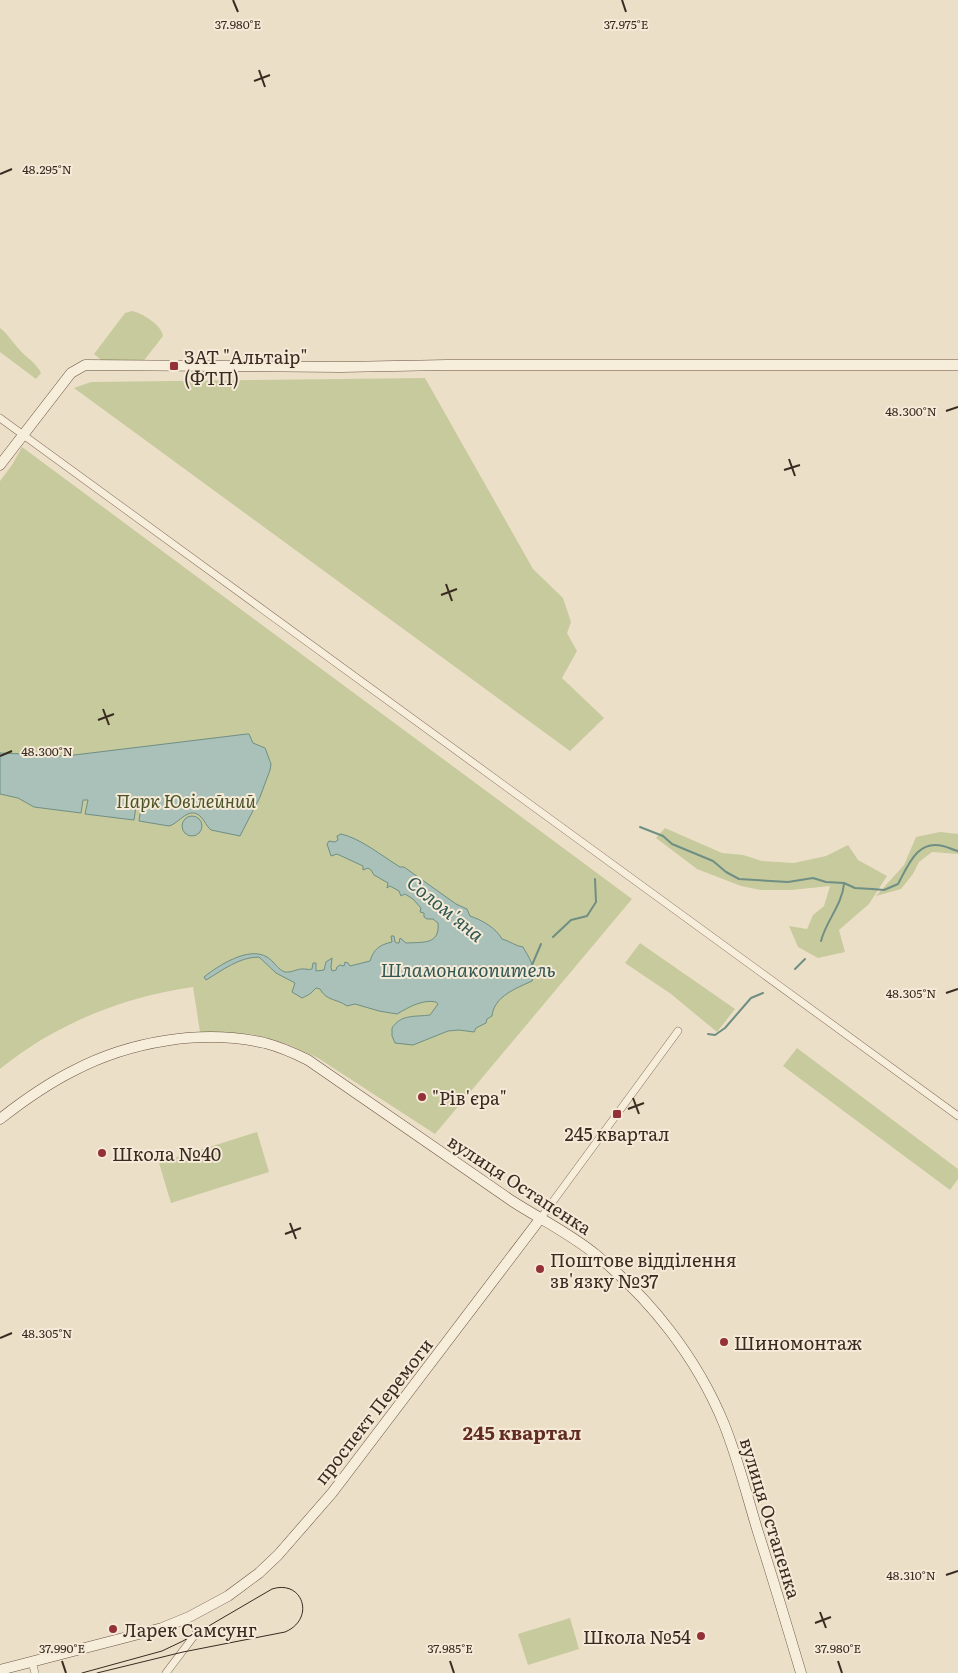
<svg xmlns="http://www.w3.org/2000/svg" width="958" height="1673" font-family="Literata,serif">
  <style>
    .green { fill: #c7ca9c }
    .water { fill: #a9c1b8; stroke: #6f8f85 }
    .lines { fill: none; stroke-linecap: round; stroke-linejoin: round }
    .stream { stroke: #6f8f85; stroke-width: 2 }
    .street-casing { stroke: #87725e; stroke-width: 8 }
    .secondary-casing { stroke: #695341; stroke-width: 11 }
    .street { stroke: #f7eddb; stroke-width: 7 }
    .secondary { stroke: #f7eddb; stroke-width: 10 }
    .tram { stroke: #392b21; stroke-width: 1 }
    .ticks { fill: none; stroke: #392b21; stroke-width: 2 }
    .poi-dot { fill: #933137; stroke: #f4ead7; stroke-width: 2 }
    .labels { text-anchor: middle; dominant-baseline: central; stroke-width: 4; stroke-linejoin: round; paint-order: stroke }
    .poi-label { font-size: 18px; fill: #392b21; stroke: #f4ead7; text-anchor: start }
    .park-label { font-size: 18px; font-style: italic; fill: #4b5428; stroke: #f4ead7 }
    .street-label { font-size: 18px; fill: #392b21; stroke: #f4ead7 }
    .water-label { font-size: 19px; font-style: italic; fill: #315753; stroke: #f4ead7 }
    .neighbourhood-label { font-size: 19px; font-weight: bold; fill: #632c22; stroke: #f4ead7 }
    .ticks-label { font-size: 12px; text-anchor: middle; fill: #392b21; stroke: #f4ead7; stroke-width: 4; stroke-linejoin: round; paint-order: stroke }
  </style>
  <rect width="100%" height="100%" fill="#ecdfc8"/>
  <path class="green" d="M132,311C142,313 162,325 163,336L142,363L106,364L94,354L125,313Z
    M0,328C8,334 12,342 19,349C26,358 36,362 41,373L36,379L0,352Z
    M425,378L533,569L563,598L571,622L567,633L577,651L562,678L604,718L570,751L74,388L91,382Z
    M22,447L632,899L435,1134L318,1058L287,1044L251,1034L200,1032L193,987C123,997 55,1024 0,1069V481L12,465Z
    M665,828L722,853L743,855L762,861L794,863L826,856L848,845L858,860L887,876L869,904L839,930L845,952L818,958L798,947L789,926L807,929L813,915L824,906L830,886L791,890H761L741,886L697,869L656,838Z
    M940,832L958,834V854L932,852L919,862L913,874L901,889L876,896L904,865L916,837Z
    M640,943L735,1009L717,1032L671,994L625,963Z
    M797,1048L958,1169V1179L950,1190L783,1066Z
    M257,1132L269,1172L171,1203L159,1163Z
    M570,1618L579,1649L528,1665L518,1634Z"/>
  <path class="water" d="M247,734H249L253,743L265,748L271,764L270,770L260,797L240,836L211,830C206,826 205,821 201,817C189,805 180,823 169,826L139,821L141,807L136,806L134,820L85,814L88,800H83L81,813L34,807L18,798L0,794V753L66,756Z
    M182 826a10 10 0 1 1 20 0a10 10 0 1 1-20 0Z
    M341,834C360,838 382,856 400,867H404L456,904L467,909L470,916C482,920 496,928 502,939C510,941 515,946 523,947C529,958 537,968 532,981C517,988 494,996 492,1016L487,1019L486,1023L476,1028L474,1032L459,1030L448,1031L413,1045L395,1043L392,1036V1028C401,1014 415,1017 430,1015L438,1004L436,1002C423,999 409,1007 397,1014L379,1011L355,1004L347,1006C338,999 326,1001 320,989L316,988L310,994L302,998L292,992L295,983L276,973L259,957C239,957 223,970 206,980L204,977C219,965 249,946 267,957C274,961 278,970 285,972C292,973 298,968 304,969C307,969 309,970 312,969L313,963H316V971L324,970L326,962L332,958L331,967L332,971L336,970L337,967L340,965L344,966L345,962L348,963L350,966L370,961C374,949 379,945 392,942L391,936H394L395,942L397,943H399L400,938L406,943C423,942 440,945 438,923L433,919H427L424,917V913L420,912L421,908L413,899L405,894L401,896L399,891L390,886L387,888L388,883L374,875L371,870L368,868L363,870V866L337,854L331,856L327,844L329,841L335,842L338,840L337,836Z"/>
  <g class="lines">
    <path class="stream" d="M640,827L663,836L672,844L713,861L726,872L739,879L788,882L813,878L826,882L844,883L855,888L872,889L884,890L898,884C908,866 917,839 943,846C948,847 953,850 958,851
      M553,937L571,920L587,916L596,902L595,879
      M821,941C826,921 842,905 844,884
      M532,965L541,944
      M795,969L805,959
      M708,1034L715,1035L725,1028L751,998L763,993"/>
    <defs>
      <path id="street" d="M0,418L958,1116
        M540,1219L678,1031
        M32,1662L35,1673
        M166,1673L197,1632"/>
      <path id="secondary" d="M0,465L71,373L85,365L341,367L447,365H958
        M0,1119C23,1101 47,1084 73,1071C130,1041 202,1029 265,1043C280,1047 294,1053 308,1060L512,1201C540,1219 569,1233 595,1254C650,1298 697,1358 724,1424C738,1459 747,1496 758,1532C773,1579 787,1626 801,1673
        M0,1670L162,1628L189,1617L228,1596L259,1573L278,1555L332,1493L540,1219"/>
    </defs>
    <use href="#street" class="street-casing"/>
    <use href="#secondary" class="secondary-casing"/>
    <use href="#street" class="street"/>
    <use href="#secondary" class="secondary"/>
    <path class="tram" d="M82,1673L162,1651L183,1641L272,1589C303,1579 316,1619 285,1632L183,1652L97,1673"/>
  </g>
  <path class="ticks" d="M233,0L238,12M622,0L626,12M259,70L265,87M254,81L270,75M0,174L12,169M946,411L958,407M789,459L795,476M784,470L800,465M446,584L452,601M441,595L457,589M103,709L109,725M98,720L114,714M0,756L12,751M946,993L958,989M633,1098L639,1114M628,1109L644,1103M290,1223L296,1239M285,1234L301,1228M0,1338L12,1333M946,1575L958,1571M820,1612L826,1628M815,1623L831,1617M62,1661L66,1673M450,1661L454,1673M838,1661L842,1673"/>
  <g class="poi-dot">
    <rect x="169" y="361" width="10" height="10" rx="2.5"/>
    <circle cx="422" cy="1097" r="5"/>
    <rect x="612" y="1109" width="10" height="10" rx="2.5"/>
    <circle cx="102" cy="1153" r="5"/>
    <circle cx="540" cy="1269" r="5"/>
    <circle cx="724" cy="1342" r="5"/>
    <circle cx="113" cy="1629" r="5"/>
    <circle cx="701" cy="1636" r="5"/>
  </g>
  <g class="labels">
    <g class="poi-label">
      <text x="184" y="356">ЗАТ "Альтаір"<tspan x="184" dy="21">(ФТП)</tspan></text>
      <text x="432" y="1097">"Рів'єра"</text>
      <text x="617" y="1133" text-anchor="middle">245 квартал</text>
      <text x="112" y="1153">Школа №40</text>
      <text x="550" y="1259">Поштове відділення<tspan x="550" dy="21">зв'язку №37</tspan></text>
      <text x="734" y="1342">Шиномонтаж</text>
      <text x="123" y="1629">Ларек Самсунг</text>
      <text x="691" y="1636" text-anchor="end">Школа №54</text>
    </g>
    <g class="park-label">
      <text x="186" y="800">Парк Ювілейний</text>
    </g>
    <g class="street-label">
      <text transform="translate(520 1184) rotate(33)">вулиця Остапенка</text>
      <text transform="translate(373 1411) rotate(-52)">проспект Перемоги</text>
      <text transform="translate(771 1518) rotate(73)">вулиця Остапенка</text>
    </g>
    <g class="water-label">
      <text transform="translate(446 908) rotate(39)">Солом'яна</text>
      <text x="468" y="969">Шламонакопитель</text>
    </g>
    <g class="neighbourhood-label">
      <text x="522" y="1432">245 квартал</text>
    </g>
  </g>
  <g class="ticks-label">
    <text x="238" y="29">37.980°E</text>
    <text x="626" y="29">37.975°E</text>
    <text x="47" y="174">48.295°N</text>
    <text x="911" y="416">48.300°N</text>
    <text x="47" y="756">48.300°N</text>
    <text x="911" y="998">48.305°N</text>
    <text x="47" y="1338">48.305°N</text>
    <text x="911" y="1580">48.310°N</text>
    <text x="62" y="1653">37.990°E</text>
    <text x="450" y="1653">37.985°E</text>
    <text x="838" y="1653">37.980°E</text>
  </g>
</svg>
